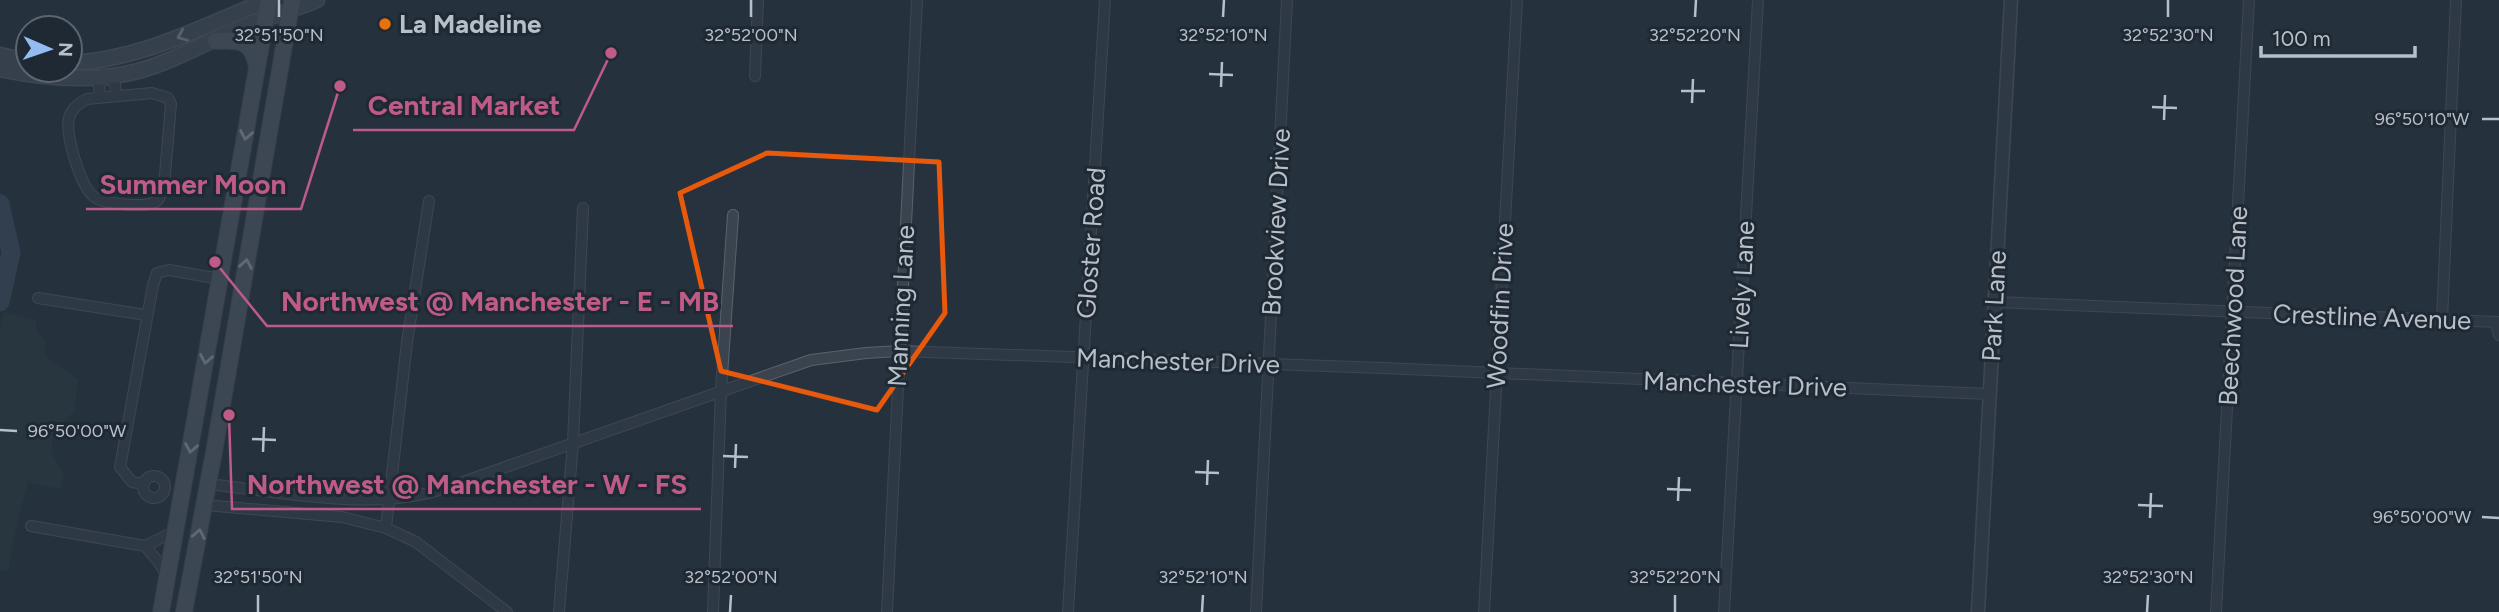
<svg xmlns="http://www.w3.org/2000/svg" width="2499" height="612" font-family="Figtree,sans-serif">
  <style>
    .green { fill: #2a3f40 }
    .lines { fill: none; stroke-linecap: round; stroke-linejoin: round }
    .river { stroke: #3e5065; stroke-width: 19 }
    .minor-casing { stroke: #59626c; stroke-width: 12 }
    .tertiary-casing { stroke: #59626c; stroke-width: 15 }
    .secondary-casing { stroke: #59626c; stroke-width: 17 }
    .primary-casing { stroke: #444d57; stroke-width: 18 }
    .minor { stroke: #3b444e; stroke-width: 10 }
    .tertiary { stroke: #3b444e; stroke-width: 12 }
    .secondary { stroke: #495361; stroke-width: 14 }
    .primary { stroke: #59636e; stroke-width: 16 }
    .oneway { stroke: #9099a5 }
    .oneway2 { stroke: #a4adb7 }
    .marked { fill: none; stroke: #e8590c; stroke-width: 5; stroke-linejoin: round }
    .ticks { fill: none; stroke: #b7bfc9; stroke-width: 2.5 }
    .food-dot { fill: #e8710a; stroke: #1f2933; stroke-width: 2.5 }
    .labels { text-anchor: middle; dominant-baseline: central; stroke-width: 6; stroke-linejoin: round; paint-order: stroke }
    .poi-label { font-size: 26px; font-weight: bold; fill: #b7bfc9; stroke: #1f2933; text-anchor: start }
    .street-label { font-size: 26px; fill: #b7bfc9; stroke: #1f2933 }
    .ticks-label { font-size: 18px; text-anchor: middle; fill: #b7bfc9; stroke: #1f2933; stroke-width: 6; stroke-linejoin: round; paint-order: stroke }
    .leader { fill: none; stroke: #be5b87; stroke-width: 2.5 }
    .callout-dot { fill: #be5b87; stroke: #1f2933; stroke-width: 2.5 }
    .callout-label { font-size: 28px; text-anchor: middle; font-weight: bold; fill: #be5b87; stroke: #1f2933; stroke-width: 6; stroke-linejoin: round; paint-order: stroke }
  </style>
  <rect width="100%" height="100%" fill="#27323e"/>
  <path class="green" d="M4,313L36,320V330L45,341V356L78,380L74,411L54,431L51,452L64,476L61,489L28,482L18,519L8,571L0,570V329Z"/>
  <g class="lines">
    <path class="river" d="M0,204L11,253L0,302"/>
    <defs>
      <path id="minor" d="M755,76L758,0
        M152,93L168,98L171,104L164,186C162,191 161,197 157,201C147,209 103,204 93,196C80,185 65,134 69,118C71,109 79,103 87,99Z
        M100,97L99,85L107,76L115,83L116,95
        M429,201L407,342L386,528L416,542L507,612
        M38,298L146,315
        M1994,302L2499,322
        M2442,320L2456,0
        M2496,322L2499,335
        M143 487a11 11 0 1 1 22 0a11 11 0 1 1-22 0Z
        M144,484L132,482L120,467L153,285L157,273L169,270L220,279
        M208,484C282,492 369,511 440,490L811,360L866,353L899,351L1383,368L1989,394
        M205,505L342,517L386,528
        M31,526L145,546L175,531
        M145,546L160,564L167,576
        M559,612L573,443L583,208
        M713,612L721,390L733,215
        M887,612L917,0
        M1068,612L1105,0
        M1256,612L1287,0
        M1484,612L1517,0
        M1724,612L1758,0
        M2216,612L2249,0"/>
      <path id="tertiary" d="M1978,612L2011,0"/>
      <path id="secondary" d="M0,55L28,61
        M70,63C141,60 203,26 268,0
        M0,69C44,78 95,83 138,71C178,60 213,38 252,23C274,15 296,9 317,0"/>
      <path id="primary" d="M216,41C240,40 252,40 257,67
        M161,612L269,0
        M184,612L214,452L292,0"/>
    </defs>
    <use href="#minor" class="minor-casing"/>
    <use href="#tertiary" class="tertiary-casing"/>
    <use href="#secondary" class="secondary-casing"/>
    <use href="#primary" class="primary-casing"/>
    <use href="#minor" class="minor"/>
    <use href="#tertiary" class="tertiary"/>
    <use href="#secondary" class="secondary"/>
    <use href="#primary" class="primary"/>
  </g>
  <defs><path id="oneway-chevron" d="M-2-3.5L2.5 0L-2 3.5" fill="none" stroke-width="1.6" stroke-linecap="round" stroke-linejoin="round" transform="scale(1.75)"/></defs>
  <use class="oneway" href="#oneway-chevron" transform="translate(182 36) rotate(157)"/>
  <g class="oneway2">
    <use href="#oneway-chevron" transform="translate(246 135) rotate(100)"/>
    <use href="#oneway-chevron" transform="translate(246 264) rotate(-80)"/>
    <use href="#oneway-chevron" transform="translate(206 359) rotate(100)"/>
    <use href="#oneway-chevron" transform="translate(191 448) rotate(100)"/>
    <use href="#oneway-chevron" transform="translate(199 534) rotate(-79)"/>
  </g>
  <path d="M0 0H2499V612H0ZM767,153L939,162L945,313L877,410L721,371L680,193Z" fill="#27323e" fill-opacity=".55" fill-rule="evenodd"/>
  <path class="marked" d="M767,153L939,162L945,313L877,410L721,371L680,193Z"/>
  <path class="ticks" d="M279,17V0M751,17V0M1223,17L1224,0M1695,17L1696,0M2168,17V0M1209,74L1233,75M1221,87L1222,62M1681,91H1705M1692,103L1693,79M2152,107L2177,108M2482,119H2499M2164,120L2165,95M0,430L17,431M252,439L276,440M263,452L264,427M723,456L748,457M735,468L736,444M1195,472L1219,473M1207,485L1208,460M1667,489L1691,490M1678,501L1679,477M2138,505L2163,506M2482,517L2499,518M2150,518L2151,493M258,612V595M730,612L731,595M1202,612L1203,595M1675,612V595M2147,612L2148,595"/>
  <circle class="food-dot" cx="385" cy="24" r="7"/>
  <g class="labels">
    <g class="poi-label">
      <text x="399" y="24">La Madeline</text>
    </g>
    <g class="street-label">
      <text transform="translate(1276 222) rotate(-87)">Brookview Drive</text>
      <text transform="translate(1091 243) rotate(-86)">Gloster Road</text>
      <text transform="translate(1742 285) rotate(-87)">Lively Lane</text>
      <text transform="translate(901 306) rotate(-87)">Manning Lane</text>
      <text transform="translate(1500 306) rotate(-87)">Woodfin Drive</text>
      <text transform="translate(1994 306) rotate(-87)">Park Lane</text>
      <text transform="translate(2233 306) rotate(-87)">Beechwood Lane</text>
      <text transform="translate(2372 317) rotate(2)">Crestline Avenue</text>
      <text transform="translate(1178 361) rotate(2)">Manchester Drive</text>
      <text transform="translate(1745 384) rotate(2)">Manchester Drive</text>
    </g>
  </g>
  <g class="ticks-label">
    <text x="279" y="41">32°51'50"N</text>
    <text x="751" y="41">32°52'00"N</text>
    <text x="1223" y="41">32°52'10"N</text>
    <text x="1695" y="41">32°52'20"N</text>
    <text x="2168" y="41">32°52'30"N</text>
    <text x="2422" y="125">96°50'10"W</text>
    <text x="77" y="437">96°50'00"W</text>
    <text x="2422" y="523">96°50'00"W</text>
    <text x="258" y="583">32°51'50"N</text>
    <text x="731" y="583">32°52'00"N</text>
    <text x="1203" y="583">32°52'10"N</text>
    <text x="1675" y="583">32°52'20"N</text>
    <text x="2148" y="583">32°52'30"N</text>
  </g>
  <path class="leader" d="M611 53L574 130H353M340 86L301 209H86M215 262L267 326H733M229 415L232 509H701"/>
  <g class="callout-dot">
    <circle cx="611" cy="53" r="7"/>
    <circle cx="340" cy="86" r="7"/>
    <circle cx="215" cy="262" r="7"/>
    <circle cx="229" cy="415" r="7"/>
  </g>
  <g class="callout-label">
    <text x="464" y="115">Central Market</text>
    <text x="193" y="194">Summer Moon</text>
    <text x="500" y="311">Northwest @ Manchester - E - MB</text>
    <text x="467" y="494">Northwest @ Manchester - W - FS</text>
  </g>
  <g transform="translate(49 49) rotate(92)"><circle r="33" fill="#1f2933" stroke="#5c656f" stroke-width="2"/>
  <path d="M0-5L12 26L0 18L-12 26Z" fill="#94bcf1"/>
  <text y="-10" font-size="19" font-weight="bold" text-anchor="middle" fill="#b7bfc9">N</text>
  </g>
  <path d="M2261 46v10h154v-10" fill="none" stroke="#b7bfc9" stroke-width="3.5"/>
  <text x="2272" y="46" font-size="21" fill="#b7bfc9" stroke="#1f2933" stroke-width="5" paint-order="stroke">100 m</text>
</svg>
